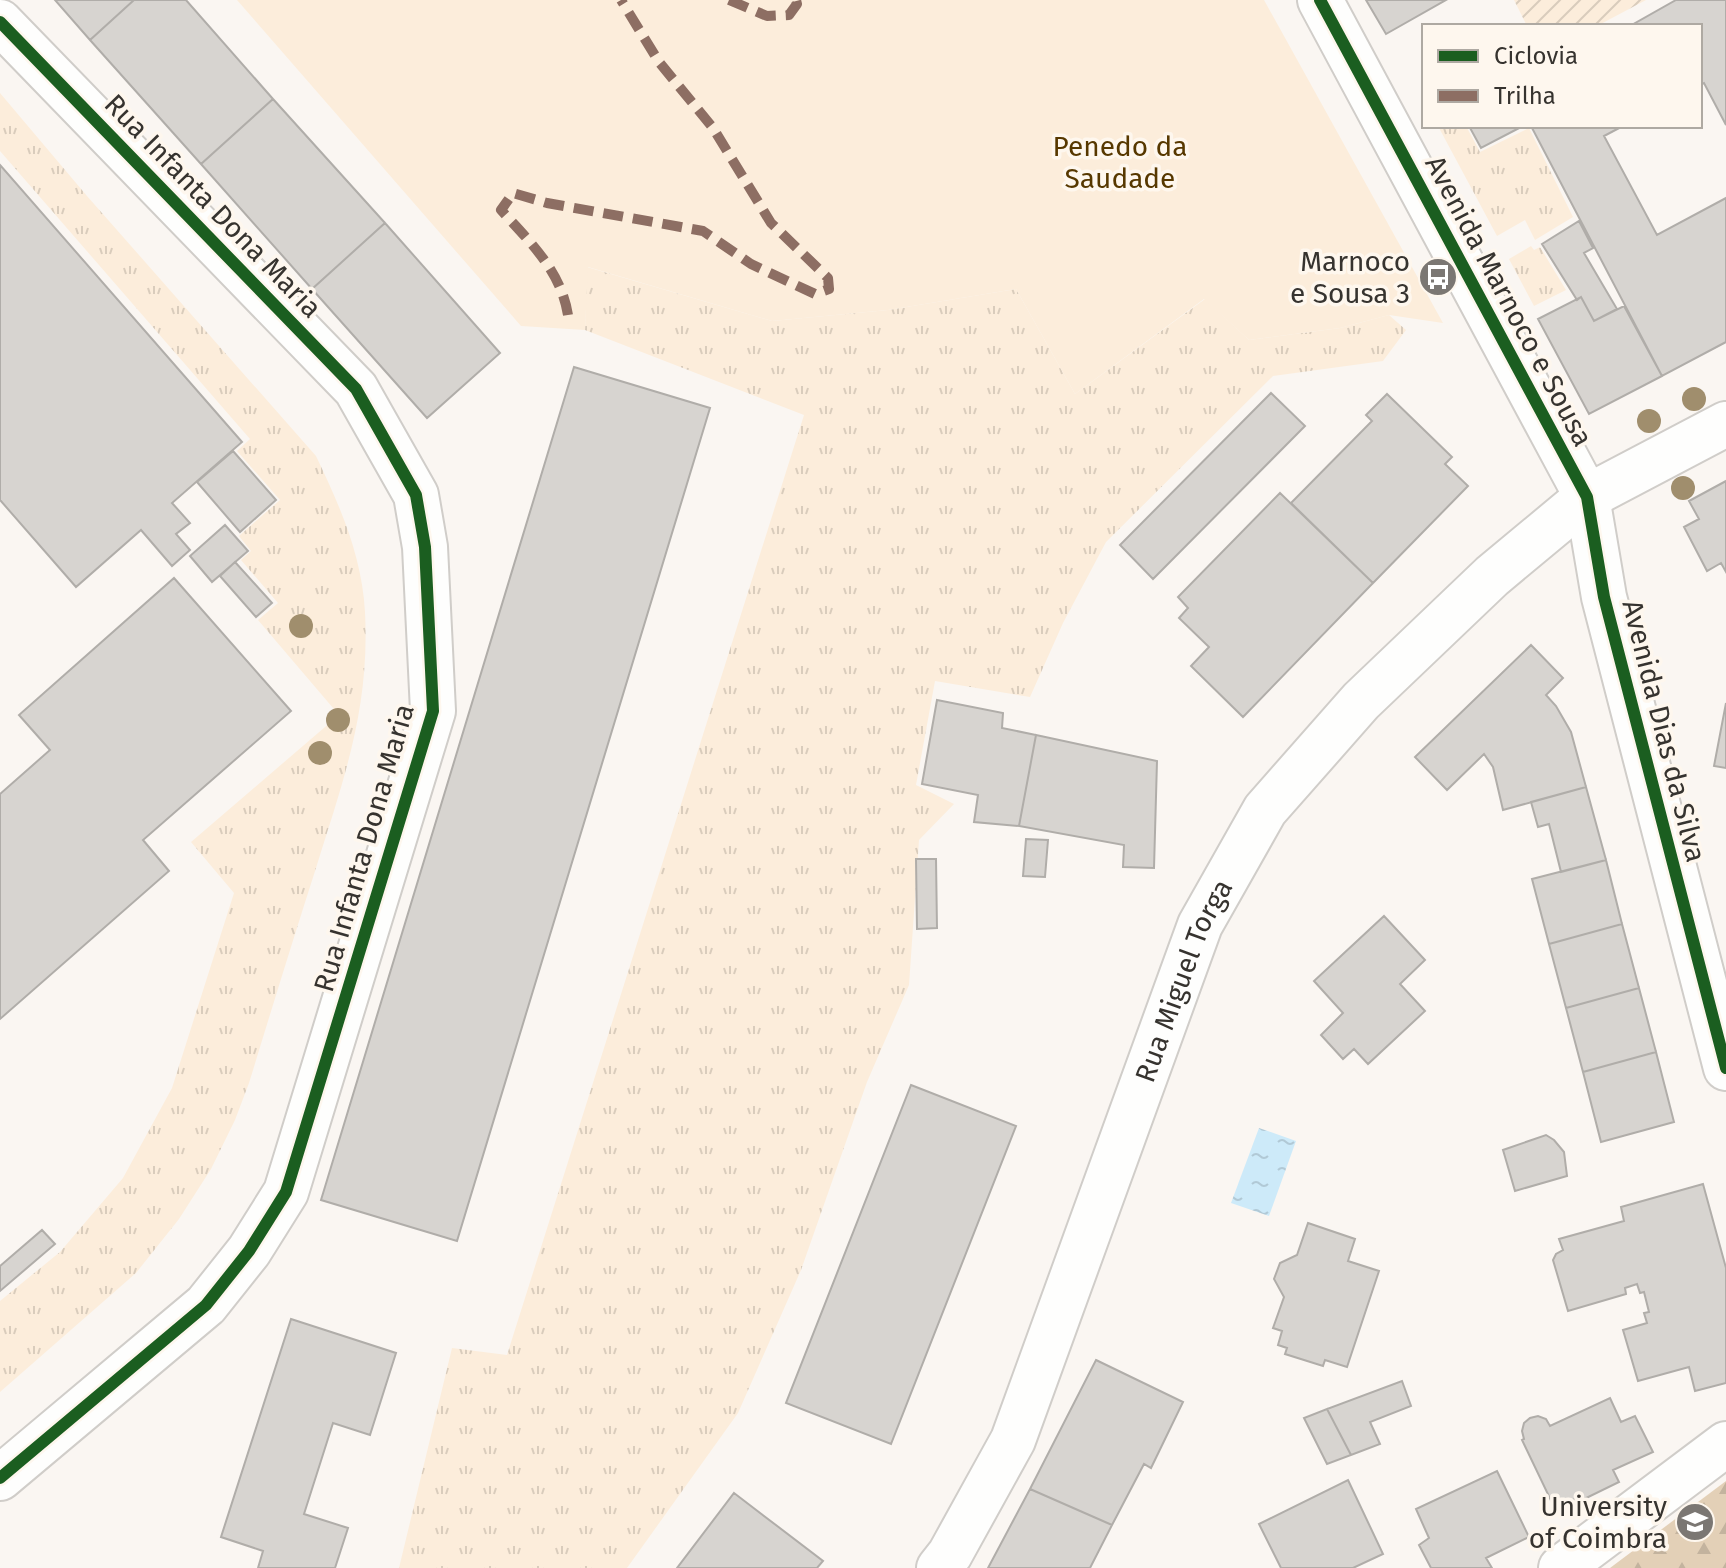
<svg xmlns="http://www.w3.org/2000/svg" width="1726" height="1568" font-family="'Fira Sans',sans-serif">
  <style>
    .grass { fill: url(#grass-tufts) }
    .forest { fill: url(#forest-firs) }
    .park { fill: #fceddb }
    .garden { fill: url(#garden-furrows) }
    .water { fill: url(#water-ripples) }
    .building { fill: #d7d4d0; stroke: #b0ada9; stroke-width: 2 }
    .lines { fill: none; stroke-linecap: round; stroke-linejoin: round }
    .minor-casing { stroke: #d0cdc9; stroke-width: 48 }
    .tertiary-casing { stroke: #d0cdc9; stroke-width: 48 }
    .secondary-casing { stroke: #d0cdc9; stroke-width: 48 }
    .minor { stroke: #fefefd; stroke-width: 44 }
    .tertiary { stroke: #fefefd; stroke-width: 44 }
    .secondary { stroke: #fefefd; stroke-width: 44 }
    .quiet { stroke: #8d6e63; stroke-width: 10; stroke-dasharray: 20 10; stroke-linecap: butt }
    .cycleway-casing { stroke: #fef7ee; stroke-width: 17 }
    .cycleway { stroke: #1b5e20; stroke-width: 12 }
    .tree { fill: #a08e6d }
    .labels { text-anchor: middle; dominant-baseline: central; stroke-width: 7; stroke-linejoin: round; paint-order: stroke }
    .park-label { font-size: 28px; fill: #573800; stroke: #fef7ee }
    .street-label { font-size: 28px; fill: #36332f; stroke: #fef7ee }
    .poi-label { font-size: 28px; fill: #36332f; stroke: #fef7ee; text-anchor: end }
  </style>
  <defs>
    <pattern id="grass-tufts" width="24" height="20" patternUnits="userSpaceOnUse" patternTransform="scale(2)"><rect width="24" height="20" fill="#fceddb"/><path d="M3 7l-1-3M5 7V3M7 7l1-3M15 17l-1-3M17 17v-4M19 17l1-3" fill="none" stroke="#d9ccbc"/></pattern>
    <pattern id="forest-firs" width="22" height="20" patternUnits="userSpaceOnUse" patternTransform="scale(2)"><rect width="22" height="20" fill="#e3d0b7"/><path d="M5 1l3.5 6h-7zM16 11l3.5 6h-7z" fill="#c3b39e"/></pattern>
    <pattern id="garden-furrows" width="10" height="10" patternUnits="userSpaceOnUse" patternTransform="scale(2)"><rect width="10" height="10" fill="#fceddb"/><path d="M-1 1l2-2M0 10L10 0M9 11l2-2" fill="none" stroke="#d9ccbc"/></pattern>
    <pattern id="water-ripples" width="26" height="14" patternUnits="userSpaceOnUse" patternTransform="scale(2)"><rect width="26" height="14" fill="#cdeaf9"/><path d="M2 4q2-2 4 0t4 0M15 11q2-2 4 0t4 0" fill="none" stroke="#b1c9d6"/></pattern>
  </defs>
  <rect width="100%" height="100%" fill="#faf6f2"/>
  <path class="grass" d="M0,93L87,196L316,456C340,506 362,556 365,612C370,708 344,778 316,868C293,940 271,1011 249,1083L235,1120L211,1169L179,1219L136,1273L0,1392V1301L60,1252L123,1178L172,1088L234,893L191,842L339,715L258,620L278,603L241,560L251,551L239,536L280,500L237,451L250,439L0,151Z
    M1438,126H1466L1480,152L1529,128L1573,217L1535,240L1525,220L1497,236Z
    M1531,246L1534,250L1540,247L1566,290L1534,306L1509,259Z
    M587,267L772,321L888,310L1016,289L1075,394L1205,299L1249,340L1340,328L1389,315L1406,330L1383,361L1273,376L1106,542L1063,623L1030,697L935,681L916,785L954,804L919,840L909,985L867,1082L801,1270L738,1413L627,1568H399L452,1348L507,1355L804,415L585,330Z"/>
  <path class="forest" d="M1726,1481V1568H1610Z"/>
  <path class="park" d="M237,0H1264L1443,323L1389,315L1340,328L1249,340L1204,299L1075,394L1016,289L888,310L772,321L588,267L585,330L521,326Z"/>
  <path class="garden" d="M1514,0H1646L1597,26H1527Z"/>
  <path class="water" d="M1259,1128L1296,1141L1269,1216L1231,1203Z"/>
  <path class="building" d="M55,0H134L90,40Z
    M134,0H186L273,99L201,164L90,40Z
    M1366,0H1446L1386,34Z
    M1676,0H1726V125L1704,83L1700,85V26H1630Z
    M273,99L385,223L312,289L201,164Z
    M1469,126H1523L1481,148Z
    M1531,126H1623L1604,136L1657,235L1726,198V342L1662,376Z
    M0,165L242,442L172,503L190,523L176,534L190,550L172,566L141,530L76,587L0,500Z
    M1579,221L1593,248L1584,253L1617,309L1594,321L1581,297L1577,300L1542,244Z
    M385,223L500,353L427,418L312,289Z
    M1581,297L1594,321L1624,306L1662,376L1589,414L1538,319Z
    M574,367L710,408L457,1241L321,1200Z
    M1271,393L1305,426L1153,579L1120,545Z
    M1387,394L1452,457L1445,464L1468,486L1373,583L1291,503L1372,421L1366,415Z
    M233,451L276,500L240,532L197,482Z
    M1726,481V572L1721,563L1707,571L1684,527L1699,519L1689,501Z
    M1280,493L1373,583L1243,717L1191,666L1209,647L1179,618L1188,608L1178,597Z
    M225,525L248,551L212,582L190,556Z
    M235,562L272,603L256,617L220,576Z
    M174,578L291,711L143,840L169,871L0,1019V794L50,750L19,715Z
    M1531,645L1563,678L1546,695L1556,706L1571,732L1586,787L1503,810L1493,767L1484,754L1447,790L1415,757Z
    M937,700L1003,713L1002,728L1036,735L1019,826L974,822L978,795L922,784Z
    M1726,703V768L1714,766Z
    M1036,735L1157,761L1154,868L1123,867L1124,845L1019,826Z
    M1586,787L1606,860L1561,872L1549,824L1538,827L1531,802Z
    M1026,839L1048,840L1045,877L1023,876Z
    M916,859H936L937,928L917,929Z
    M1606,860L1622,924L1549,944L1532,879Z
    M1384,916L1425,960L1400,984L1425,1011L1368,1064L1354,1049L1343,1059L1321,1035L1343,1013L1314,981Z
    M1622,924L1639,988L1566,1008L1549,944Z
    M1639,988L1656,1052L1583,1072L1566,1008Z
    M1656,1052L1674,1122L1601,1142L1583,1072Z
    M911,1085L1016,1126L891,1444L786,1403Z
    M1546,1135L1554,1140L1564,1152L1567,1176L1515,1191L1503,1150Z
    M1703,1184L1726,1268V1383L1695,1391L1689,1367L1638,1381L1623,1330L1647,1323L1644,1313L1649,1312L1644,1292L1640,1293L1637,1284L1625,1288L1626,1294L1568,1311L1553,1260L1556,1254L1563,1250L1559,1239L1624,1221L1621,1207Z
    M1308,1223L1355,1239L1348,1261L1379,1271L1347,1367L1325,1360L1323,1366L1285,1354L1287,1348L1278,1345L1282,1331L1273,1328L1284,1297L1274,1279L1280,1263L1297,1255Z
    M42,1230L55,1244L0,1291V1266Z
    M291,1319L396,1353L370,1435L333,1423L304,1514L348,1528L335,1568H258L263,1551L221,1537Z
    M1096,1360L1183,1402L1151,1468L1144,1464L1112,1525L1030,1489Z
    M1402,1381L1411,1406L1370,1422L1380,1444L1351,1455L1327,1409Z
    M1610,1398L1621,1422L1635,1416L1653,1452L1613,1470L1619,1482L1576,1503L1575,1499L1555,1509L1522,1440L1524,1439L1522,1431L1524,1423L1530,1418L1538,1416L1546,1419L1550,1426Z
    M1327,1409L1351,1455L1327,1464L1304,1418Z
    M1497,1471L1529,1537L1486,1558L1492,1568H1431L1419,1545L1429,1538L1416,1509Z
    M1348,1480L1383,1554L1353,1568H1281L1259,1524Z
    M1030,1489L1112,1525L1090,1568H988Z
    M734,1493L823,1561L817,1568H677Z"/>
  <g class="lines">
    <defs>
      <path id="minor" d="M1320,0L1587,497
        M0,22L356,389L416,495L425,547L433,711L286,1192L249,1251L206,1305L0,1478
        M1561,1568L1726,1444"/>
      <path id="tertiary" d="M1587,497L1604,597L1726,1068"/>
      <g id="secondary">
        <path id="s1" d="M939,1568L950,1554L1013,1440L1200,925L1265,810L1361,701L1492,576L1587,497L1726,424"/>
      </g>
    </defs>
    <use href="#minor" class="minor-casing"/>
    <use href="#tertiary" class="tertiary-casing"/>
    <use href="#secondary" class="secondary-casing"/>
    <use href="#minor" class="minor"/>
    <use href="#tertiary" class="tertiary"/>
    <use href="#secondary" class="secondary"/>
    <path class="quiet" d="M729,0L767,16L789,15L797,4L796,0
      M568,315C561,271 530,242 501,210L513,193L547,203L703,231L751,264L815,294L829,289L828,278L771,223L713,128L659,62L621,0"/>
    <defs>
      <path id="cycleway" d="M1320,0L1587,497L1604,597L1726,1068
        M0,22L356,389L416,495L425,547L433,711L286,1192L249,1251L206,1305L0,1478"/>
    </defs>
    <use href="#cycleway" class="cycleway-casing"/>
    <use href="#cycleway" class="cycleway"/>
  </g>
  <g class="tree">
    <circle cx="1694" cy="399" r="12"/>
    <circle cx="1649" cy="421" r="12"/>
    <circle cx="1683" cy="488" r="12"/>
    <circle cx="301" cy="626" r="12"/>
    <circle cx="338" cy="720" r="12"/>
    <circle cx="320" cy="753" r="12"/>
  </g>
  <defs>
    <symbol id="bus-disc" viewBox="-11 -11 22 22"><circle r="9.5" fill="#7b7773" stroke="#fef7ee"/><path d="M-5-6H5V4H4V6H2V4H-2V6H-4V4H-5ZM-3.5-4V0h7V-4ZM-3.5 1.2v1.5H-2V1.2ZM2 1.2v1.5H3.5V1.2Z" fill="#fff"/></symbol>
    <symbol id="university-disc" viewBox="-11 -11 22 22"><circle r="9.5" fill="#7b7773" stroke="#fef7ee"/><path d="M0-5L7-2L0 1L-7-2ZM-4 1L0 2.5L4 1V4Q0 6-4 4Z" fill="#fff"/></symbol>
  </defs>
  <g fill-rule="evenodd">
    <use href="#bus-disc" x="1416" y="255" width="44" height="44"/>
    <use href="#university-disc" x="1673" y="1500" width="44" height="44"/>
  </g>
  <g class="labels">
    <g class="park-label">
      <text x="1120" y="146">Penedo da<tspan x="1120" dy="32">Saudade</tspan></text>
    </g>
    <g class="street-label">
      <text transform="translate(213 206) rotate(46)">Rua Infanta Dona Maria</text>
      <text transform="translate(1509 301) rotate(62)">Avenida Marnoco e Sousa</text>
      <text transform="translate(1664 731) rotate(76)">Avenida Dias da Silva</text>
      <text transform="translate(364 848) rotate(-74)">Rua Infanta Dona Maria</text>
      <text stroke="none"><textPath href="#s1" startOffset="638">Rua Miguel Torga</textPath></text>
    </g>
    <g class="poi-label">
      <text x="1410" y="261">Marnoco<tspan x="1410" dy="32">e Sousa 3</tspan></text>
      <text x="1667" y="1506">University<tspan x="1667" dy="32">of Coimbra</tspan></text>
    </g>
  </g>
  <rect x="1422" y="24" width="280" height="104" fill="#fef7ee" stroke="#aea9a2" stroke-width="2"/>
  <rect x="1438" y="50" width="40" height="12" fill="#1b5e20" stroke="#aea9a2" stroke-width="2"/>
  <text x="1494" y="64" font-size="24" fill="#36332f">Ciclovia</text>
  <rect x="1438" y="90" width="40" height="12" fill="#8d6e63" stroke="#aea9a2" stroke-width="2"/>
  <text x="1494" y="104" font-size="24" fill="#36332f">Trilha</text>
</svg>
